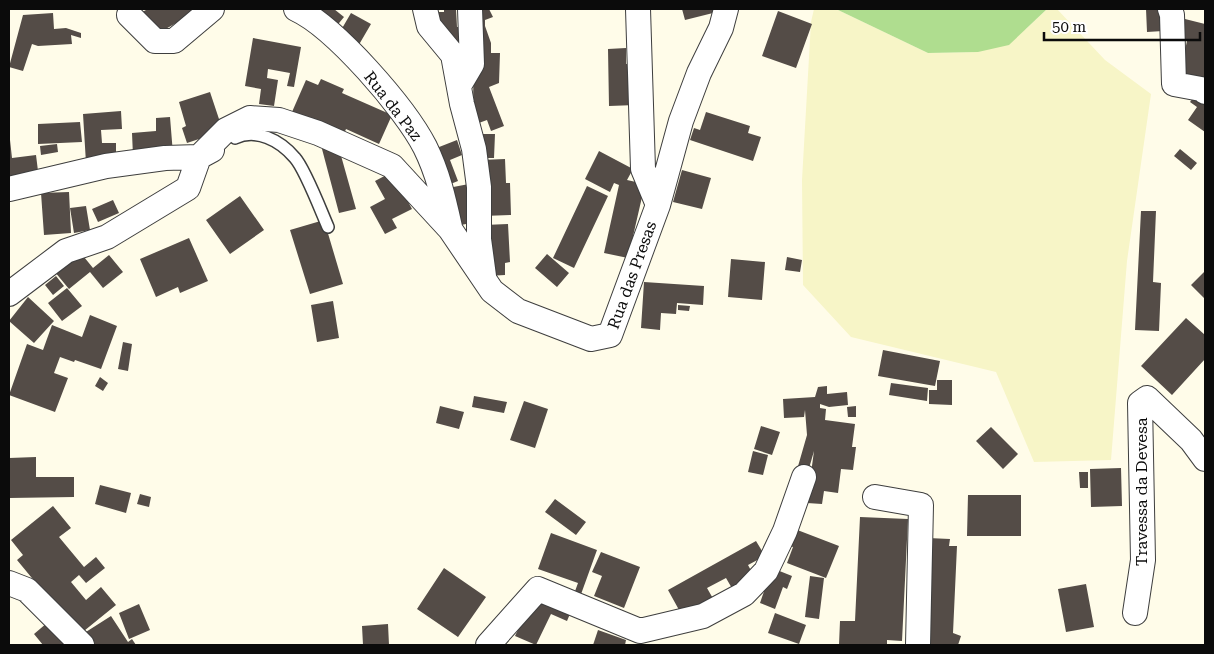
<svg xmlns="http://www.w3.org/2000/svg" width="1214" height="654" font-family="'Roboto Serif',serif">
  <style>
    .farmland { fill: #f7f5c7 }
    .forest { fill: #afdd8f }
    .building { fill: #544c47 }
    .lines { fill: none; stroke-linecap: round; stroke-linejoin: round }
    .lane-casing { stroke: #3e3e3e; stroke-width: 14 }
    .street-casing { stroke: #3e3e3e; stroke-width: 26 }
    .lane { stroke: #fff; stroke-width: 11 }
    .street { stroke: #fff; stroke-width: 24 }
    .labels { text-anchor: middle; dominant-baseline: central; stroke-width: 5; stroke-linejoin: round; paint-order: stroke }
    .street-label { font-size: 16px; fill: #0b0b0b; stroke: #fff }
  </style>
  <rect width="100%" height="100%" fill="#fffce9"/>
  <path class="farmland" d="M814,9H836L928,53L978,52L1026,29L1047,9H1057L1105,60L1151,94L1127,261L1111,460L1034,462L996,372L851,337L803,285L802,180L811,22Z"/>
  <path class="forest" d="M836,9H1047L1009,45L978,52L928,53Z"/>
  <path class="building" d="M148,9H198L199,10L155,35L142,12Z
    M313,9H334L344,17L335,28Z
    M444,9H456L457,27H465L466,46L440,47L438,12H444Z
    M474,9H489L493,17L485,20V26L491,43V53H500L499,83L489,87L504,126L491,131L487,120L476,124L473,115Z
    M682,9H716L717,12L685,20Z
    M1146,9H1162L1163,31L1147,32Z
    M778,11L812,24L796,68L762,56Z
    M53,13L54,29L66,28L81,33V38L71,35L72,44L38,46L32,44L23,71L9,67L23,15Z
    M351,13L371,24L357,48L337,37Z
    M1181,18L1205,24V83L1179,77L1187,41L1176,39Z
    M253,38L301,47L294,87L287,86L290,73L268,69L267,78L278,80L274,106L259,104L261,89L245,86Z
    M626,48V64L635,63L636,105L609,106L608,49Z
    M321,79L344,89L342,93L392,115L379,144L346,129L344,134L292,112L306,80L318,85Z
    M1201,88L1205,91V132L1188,120L1197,107L1190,102Z
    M210,92L223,131L187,143L182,128L186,126L179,102Z
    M121,111L122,129L101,130L102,143H116V161L86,163L83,114Z
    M706,112L750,126L748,133L761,137L753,161L690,140L694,128L700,130Z
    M170,117L173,154L133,156L132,133L156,131V118Z
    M80,122L82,142L38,144V124Z
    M480,134H495L494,158H479Z
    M10,140L12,158L36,155L39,179L9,183Z
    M457,140L462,155L450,160L458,181L448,185L434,149Z
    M57,144L58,152L41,155L40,146Z
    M338,145L356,209L339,213L322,149Z
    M1180,149L1197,163L1191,170L1174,156Z
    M599,151L633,169L627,180L645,184L628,258L604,253L619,185L614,183L610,192L585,179Z
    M505,159L506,183H510L511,215L483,216L481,160Z
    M682,170L711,178L702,209L673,202Z
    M392,172L412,209L392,219L397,228L385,234L370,207L385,199L375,181Z
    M469,184L476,222L456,226L448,188Z
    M587,186L608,196L574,268L553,258Z
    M69,192L71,233L44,235L41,193Z
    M240,196L264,230L230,254L206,220Z
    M113,200L119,213L98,222L92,209Z
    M86,206L90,230L74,233L70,208Z
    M1141,211H1156L1153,282L1161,283L1159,331L1135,330Z
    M324,220L343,284L310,294L290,230Z
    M508,224L510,262L505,263V275L487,276L484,225Z
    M189,238L208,281L180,293L178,287L156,297L140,259Z
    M75,246L93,268L109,255L123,272L103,288L90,272L69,289L50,266Z
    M547,254L569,273L557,287L535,268Z
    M787,257L802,260L800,272L785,270Z
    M731,259L765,262L762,300L728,297Z
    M1205,271V299L1191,285Z
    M56,276L64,286L53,295L45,285Z
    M644,282L704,286L703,305L677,303L676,314L661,313L660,330L641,328Z
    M67,288L82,306L62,321L48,303Z
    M28,297L54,321L34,343L9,321Z
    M333,301L339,338L317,342L311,305Z
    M678,305L690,306L689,311L678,310Z
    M90,315L117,326L101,369L75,360L74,362L60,357L54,373L68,378L55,412L9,395L27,344L43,350L52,325L82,337Z
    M1186,318L1205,335V359L1172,395L1141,366Z
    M123,342L132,344L128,371L118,369Z
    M883,350L940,361L935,386L878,376Z
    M100,377L108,383L103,391L95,386Z
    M937,380H952V405L929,404V390H937Z
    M891,383L928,388L927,401L889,395Z
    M827,386V394L847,392L848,405L829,407L820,404V408L826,409L825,420L855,424L852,447H856L853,470L841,469L838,493L824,491L822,504L807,503L814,451L799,503L788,501L807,435L805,410L804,417L784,418L783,399L815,397L818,387Z
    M474,396L507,402L504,413L472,407Z
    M524,401L548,409L535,448L510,440Z
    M440,406L464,412L459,429L436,423Z
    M856,406V417H848L847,407Z
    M761,426L780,432L772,455L754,449Z
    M991,427L1018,454L1003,469L976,441Z
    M753,451L768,455L763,475L748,472Z
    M36,457V477H74V497L9,498V458Z
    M1121,468L1122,506L1091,507L1090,469Z
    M1079,472H1088V488H1080Z
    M100,485L131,493L126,513L95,504Z
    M140,494L151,497L149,507L137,504Z
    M968,495H1021V536H967Z
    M555,499L586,522L576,535L545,512Z
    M53,506L71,528L59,537L84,567L96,557L105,568L86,583L79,575L71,582L86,600L101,587L116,605L79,635L17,560L23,555L11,540Z
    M860,517L908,519L902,641L887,640V645H839L840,621H855Z
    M787,526L839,546L826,578L787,563L793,547L781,543Z
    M551,533L597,550L580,597L574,594L578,583L538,569Z
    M928,538L950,539L949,546H957L953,633L961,636L958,645H921Z
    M756,541L765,556L748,565L755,578L733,590L726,578L707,588L715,602L684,619L668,590Z
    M601,552L640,567L624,608L594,596L602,576L592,572Z
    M444,568L486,597L458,637L417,609Z
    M772,568L792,576L787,589L783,587L775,609L760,603Z
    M810,576L824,578L819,619L805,617Z
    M1086,584L1094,627L1066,632L1058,589Z
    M536,592L572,609L567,621L551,614L536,645L515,636Z
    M139,604L150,630L129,639L119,613Z
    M775,613L806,625L799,644L768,633Z
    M111,616L128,642L132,639L136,645H83L78,637Z
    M47,623L67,645H43L34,634Z
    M388,624L389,645H363L362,626Z
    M598,630L626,640L625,645H593Z"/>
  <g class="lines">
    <defs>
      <path id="lane" d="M235,138C256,128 280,140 295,158C305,169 321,211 328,227"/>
      <path id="street" d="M296,9C335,27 405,108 425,147C438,173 444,200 450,227
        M425,9L429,26L453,55L462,104L474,149L479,187V239L484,276
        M638,9L643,169L658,205
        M1170,9L1172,15L1174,84L1201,89L1205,92
        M129,15L155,41H174L212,9
        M459,86L472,64L470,9
        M9,189L106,166L165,158L199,157L212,150
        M9,294L66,251L107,237L188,188L199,157L226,130L250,118L279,120L318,133L392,166L450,229L492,291L518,311L591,339L610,335L658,205L681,121L699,73L721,28L726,9
        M875,497L921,505L918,645
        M9,583L27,590L82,645
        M1135,613L1143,560L1140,403L1147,398L1191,440L1205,459
        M488,645L538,589L640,631L703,616L744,594L766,571L785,531L804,477"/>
    </defs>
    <use href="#lane" class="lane-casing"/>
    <use href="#street" class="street-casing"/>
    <use href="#lane" class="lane"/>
    <use href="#street" class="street"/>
  </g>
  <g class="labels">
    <g class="street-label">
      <text transform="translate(393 106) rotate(52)">Rua da Paz</text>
      <text transform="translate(632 275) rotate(-70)">Rua das Presas</text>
      <text transform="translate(1141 492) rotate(-90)">Travessa da Devesa</text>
    </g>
  </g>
  <rect width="1214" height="654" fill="none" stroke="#0b0b0b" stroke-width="20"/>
  <path d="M1044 32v8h156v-8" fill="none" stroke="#0b0b0b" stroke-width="2.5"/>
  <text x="1052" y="32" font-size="15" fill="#0b0b0b" stroke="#ffffff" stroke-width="4" paint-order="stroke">50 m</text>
</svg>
